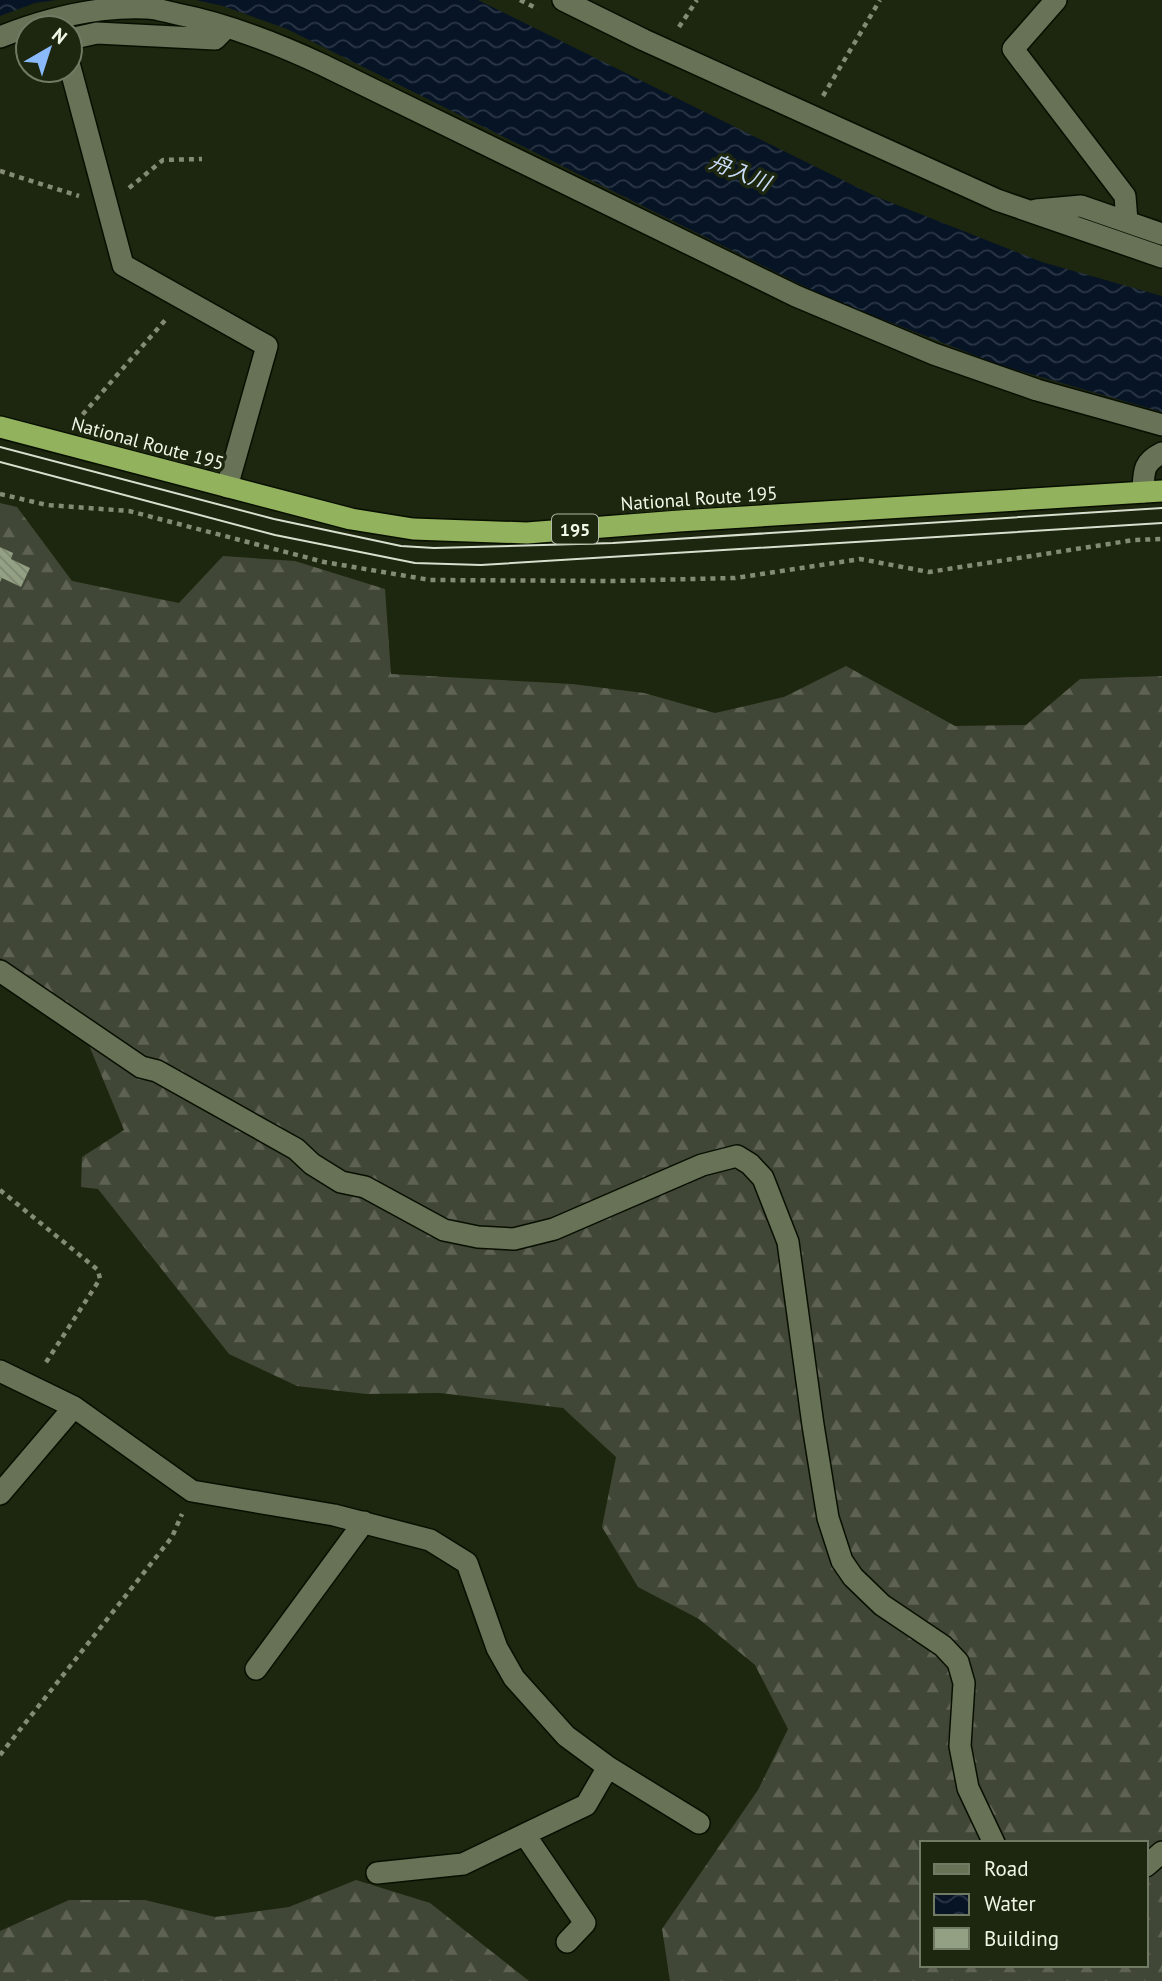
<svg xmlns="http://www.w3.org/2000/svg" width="1162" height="1981" font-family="'PT Sans','Noto Sans JP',sans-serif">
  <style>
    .forest { fill: url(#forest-firs); fill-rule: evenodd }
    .water { fill: url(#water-waves) }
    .building { fill: url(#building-back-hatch) }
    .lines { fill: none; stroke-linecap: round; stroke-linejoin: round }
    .street-casing { stroke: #080f00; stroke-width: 24 }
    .highway-casing { stroke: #080f00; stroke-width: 24 }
    .path { stroke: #838b77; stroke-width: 4.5; stroke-dasharray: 5 5; stroke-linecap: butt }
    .street { stroke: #677257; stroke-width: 21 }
    .highway { stroke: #93b25d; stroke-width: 21 }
    .tram { stroke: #d8dfce; stroke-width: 2 }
    .labels { text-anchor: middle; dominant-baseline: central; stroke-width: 7; stroke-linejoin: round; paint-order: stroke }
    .shield { fill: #1d260e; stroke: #b1b8a6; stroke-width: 2 }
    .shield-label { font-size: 18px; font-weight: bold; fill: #f0f7e7 }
    .street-label { font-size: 19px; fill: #f0f7e7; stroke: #1d260e }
    .water-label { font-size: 21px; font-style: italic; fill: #c9dcf7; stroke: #1d260e }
  </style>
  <defs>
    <pattern id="forest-firs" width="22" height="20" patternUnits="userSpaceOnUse" patternTransform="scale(1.75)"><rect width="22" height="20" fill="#414736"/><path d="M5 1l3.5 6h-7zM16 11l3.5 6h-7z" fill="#5d6253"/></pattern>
    <pattern id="water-waves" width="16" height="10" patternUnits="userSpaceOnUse" patternTransform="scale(1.75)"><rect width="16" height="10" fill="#071426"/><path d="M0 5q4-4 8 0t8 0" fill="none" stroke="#2b3746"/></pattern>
    <pattern id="building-back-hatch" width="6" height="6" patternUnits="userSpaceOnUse" patternTransform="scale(1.75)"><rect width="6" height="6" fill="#94a083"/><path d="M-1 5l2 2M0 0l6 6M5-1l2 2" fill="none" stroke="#7d8670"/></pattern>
  </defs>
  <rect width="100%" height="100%" fill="#1d260e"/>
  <path class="forest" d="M0,503L17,507L72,581L179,603L223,556L295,561L385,589L391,674L572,684L644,693L715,713L784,697L846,666L955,726L1026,725L1080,679L1162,676V1981H670L662,1929L758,1790L788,1729L755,1665L699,1619L638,1587L602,1527L616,1457L563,1408L440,1393L366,1394L297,1386L229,1354L98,1189L81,1187L82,1157L124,1130L74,1009L0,958ZM922,1843H1146V1965H922Z
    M356,1880L430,1903L529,1981H0V1931L69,1900H145L215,1917L289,1907Z"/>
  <path class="water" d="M0,0H57L35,3L0,16Z
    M196,0H478L877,197L1042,262L1162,296V412L1000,365L828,298L287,29L223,6Z"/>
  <path class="building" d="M0,547L13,553L11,559L30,568L21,587L2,578L0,582Z"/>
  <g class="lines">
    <defs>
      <path id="street" d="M563,0L644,40L997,200L1162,257
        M1056,0L1013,49L1125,196L1127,221
        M0,37C45,19 97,6 146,8C156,8 167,12 177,14C228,24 276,43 323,65L796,296L934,354L1037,390L1162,425
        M70,39L97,33L215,39L227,27
        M70,67L123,265L267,346L227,487
        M1036,210L1081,206L1162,234
        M1143,492C1144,472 1142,463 1162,453
        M0,971L141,1067L157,1071L296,1149L312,1164L341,1182L365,1187L444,1230L478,1237L514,1239L554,1229L702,1165L737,1156L750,1164L763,1178L788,1242L813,1425L828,1518L842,1561L853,1577L882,1605L943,1646L958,1662L964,1683L960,1746L968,1788L994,1843
        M0,1371L74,1407L192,1491L334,1515L430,1540L467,1563L497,1648L514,1678L566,1736L608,1767L586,1805L463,1864L377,1873
        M0,1494L74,1407
        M256,1669L364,1522
        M608,1767L699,1823
        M525,1835L585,1923L567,1942
        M1146,1866L1162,1852"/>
      <path id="highway" d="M0,427L351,519L413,529L527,533L679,521L1162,491"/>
    </defs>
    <use href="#street" class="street-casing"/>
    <use href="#highway" class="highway-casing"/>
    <path class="path" d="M520,0L538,9
      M679,27L697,0
      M823,96L880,0
      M0,171L79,196
      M129,188L163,160L202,159
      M76,422L167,318
      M0,494L47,505L129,511L324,562L430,580L611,581L735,578L860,559L929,572L1134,540L1162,539
      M0,1190L98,1270L100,1279L45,1364
      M0,1755L172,1537L182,1514"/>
    <use href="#street" class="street"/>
    <use href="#highway" class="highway"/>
    <path class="tram" d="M0,447L274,519L401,546L434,548L613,543L1162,508
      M0,462L275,535L415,563L481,565L1162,523"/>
  </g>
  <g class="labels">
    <rect class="shield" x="552" y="514.5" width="46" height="29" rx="5"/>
    <g class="shield-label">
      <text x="575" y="529">195</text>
    </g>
    <g class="street-label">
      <text transform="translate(148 443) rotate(15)">National Route 195</text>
      <text transform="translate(699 498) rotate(-4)">National Route 195</text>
    </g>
    <g class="water-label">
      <text transform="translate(740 172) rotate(22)">舟入川</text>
    </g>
  </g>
  <rect x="920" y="1841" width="228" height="126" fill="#1d260e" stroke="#717a65" stroke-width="2"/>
  <rect x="934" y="1864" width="35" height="10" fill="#677257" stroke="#717a65" stroke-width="2"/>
  <text x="984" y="1876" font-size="21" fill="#f0f7e7">Road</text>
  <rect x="934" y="1894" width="35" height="21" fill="url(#water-waves)" stroke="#717a65" stroke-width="2"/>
  <text x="984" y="1911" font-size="21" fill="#f0f7e7">Water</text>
  <rect x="934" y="1928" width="35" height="21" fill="#94a083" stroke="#717a65" stroke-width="2"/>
  <text x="984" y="1946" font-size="21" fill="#f0f7e7">Building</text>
  <g transform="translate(49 49) rotate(39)"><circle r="33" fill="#1d260e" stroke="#717a65" stroke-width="2"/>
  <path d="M0-5L12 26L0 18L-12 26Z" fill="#8abafc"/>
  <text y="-10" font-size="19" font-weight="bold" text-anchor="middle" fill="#f0f7e7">N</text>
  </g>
</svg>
